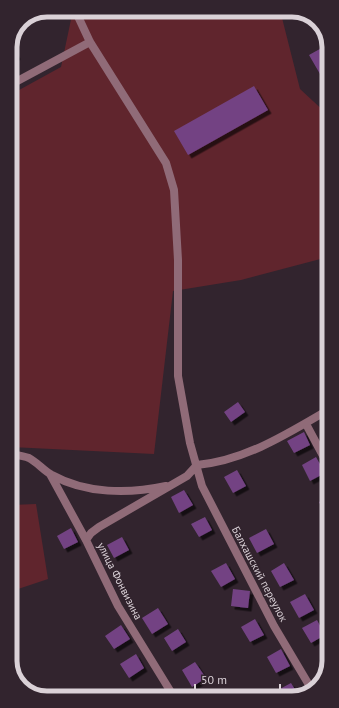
<svg xmlns="http://www.w3.org/2000/svg" width="339" height="708" font-family="'PT Sans',sans-serif">
  <style>
    .green { fill: #60252d }
    .building { fill: #734383; filter: url(#shadow) }
    .lines { fill: none; stroke-linecap: round; stroke-linejoin: round }
    .street { stroke: #906b78; stroke-width: 8 }
    .labels { text-anchor: middle; dominant-baseline: central; stroke-width: 3; stroke-linejoin: round; paint-order: stroke }
    .street-label { font-size: 11px; fill: #dad1d7; stroke: #32242e }
    .rim { fill: none; stroke: #dad1d7; stroke-width: 5 }
  </style>
  <defs>
    <filter id="shadow"><feDropShadow dx="3.5" dy="3.5" stdDeviation="0" flood-color="#0009"/></filter>
  </defs>
  <rect width="100%" height="100%" fill="#32242e"/>
  <path class="green" d="M73,10H280L300,89L327,114L328,257L241,280L173,291L154,454L11,447L10,95L61,67Z
    M36,504L48,579L12,591V505Z"/>
  <path class="building" d="M11,44L17,56L10,60V45Z
    M327,45V70L320,74L309,55Z
    M254,86L268,110L188,155L174,131Z
    M238,402L245,412L231,422L224,412Z
    M304,432L310,445L294,453L287,441Z
    M316,457L325,473L310,481L302,465Z
    M237,470L246,486L233,493L224,477Z
    M184,490L193,505L179,513L171,497Z
    M328,497V520L319,502Z
    M205,517L212,530L199,537L191,524Z
    M71,528L78,542L64,549L57,536Z
    M266,529L274,544L257,553L249,538Z
    M122,537L129,550L114,558L107,545Z
    M226,563L235,579L221,587L211,571Z
    M284,563L294,580L280,587L271,571Z
    M233,589L250,591L248,608L231,606Z
    M305,594L314,610L299,618L290,602Z
    M158,608L168,624L152,634L142,618Z
    M255,619L264,635L250,642L241,627Z
    M317,620L325,635L311,643L302,628Z
    M121,625L130,639L114,649L105,636Z
    M178,629L186,642L172,651L164,638Z
    M281,649L290,666L276,673L267,657Z
    M329,651V663L327,668L320,656Z
    M136,654L144,668L129,678L120,664Z
    M195,662L206,678L192,687L182,670Z
    M291,683L299,696H281L278,690Z
    M211,690L215,697H201Z
    M151,692L154,697H142Z"/>
  <g class="lines">
    <path class="street" d="M75,10L90,42L166,163L174,190L178,260V376L190,443L202,486L274,626L312,690
      M10,85L90,42
      M306,424L328,465
      M11,454C17,455 24,456 29,458C37,462 44,471 52,475C86,494 129,494 166,486
      M50,474L86,540L118,606L174,697
      M86,540L91,533L99,527L187,476L197,465C244,461 287,434 328,410"/>
  </g>
  <g class="labels">
    <g class="street-label">
      <text transform="translate(260 574) rotate(62)">Балхашский переулок</text>
      <text transform="translate(120 581) rotate(63)">улица Фонвизина</text>
    </g>
  </g>
  <path d="M0 0H339V708H0ZM47 17H292A30 30 0 0 1 322 47V661A30 30 0 0 1 292 691H47A30 30 0 0 1 17 661V47A30 30 0 0 1 47 17Z" fill="#32242e" fill-rule="evenodd"/>
  <path class="rim" d="M47 17H292A30 30 0 0 1 322 47V661A30 30 0 0 1 292 691H47A30 30 0 0 1 17 661V47A30 30 0 0 1 47 17Z"/>
  <path d="M195 684v6h85v-6" fill="none" stroke="#dad1d7" stroke-width="2"/>
  <text x="201" y="684" font-size="12" fill="#dad1d7" stroke="#32242e" stroke-width="3" paint-order="stroke">50 m</text>
</svg>
